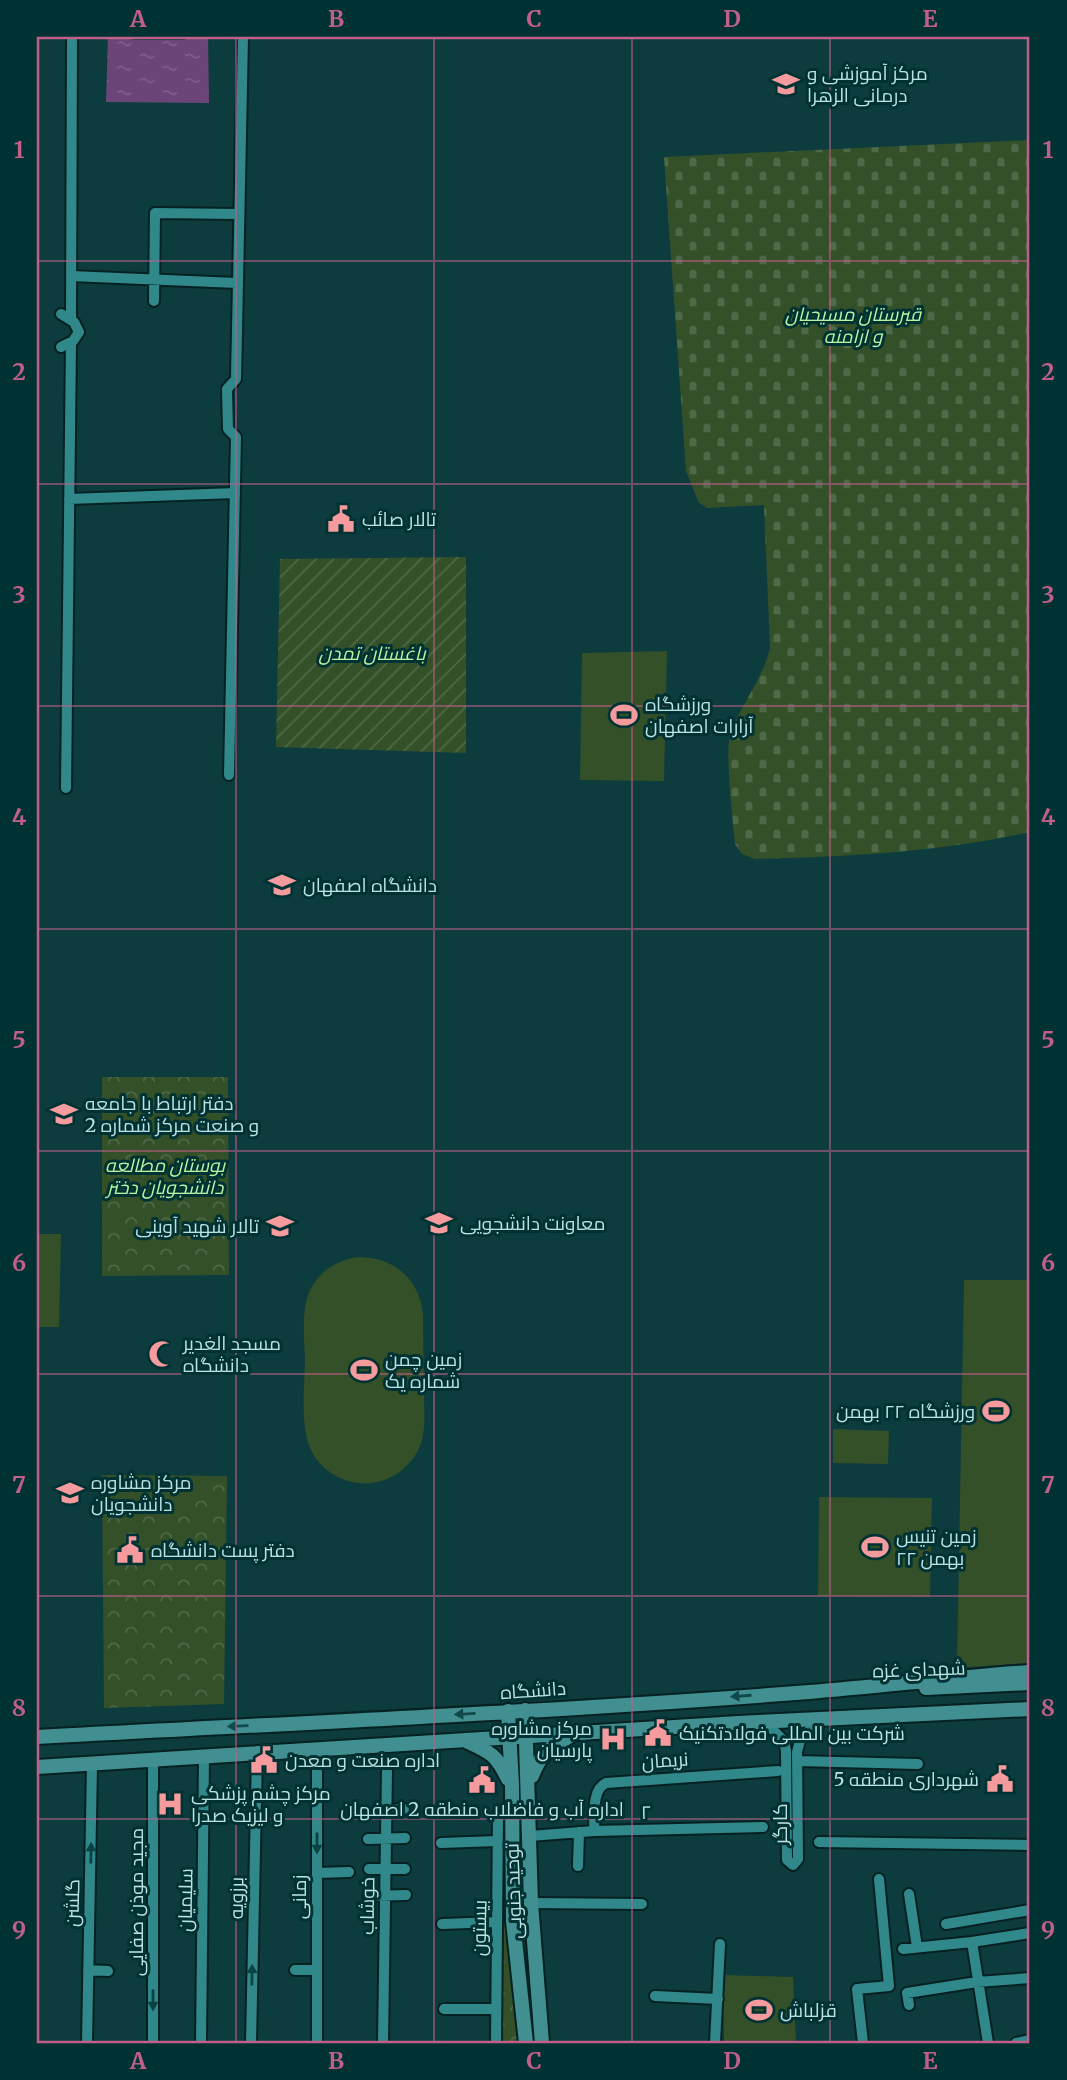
<svg xmlns="http://www.w3.org/2000/svg" width="1067" height="2080" font-family="Merriweather,Cairo,serif">
  <style>
    .grass { fill: #335028 }
    .forest { fill: url(#forest-crowns) }
    .cemetery { fill: url(#cemetery-stones) }
    .garden { fill: url(#garden-furrows) }
    .water { fill: url(#water-ripples) }
    .lines { fill: none; stroke-linecap: round; stroke-linejoin: round }
    .minor-casing { stroke: #062122; stroke-width: 14 }
    .major-casing { stroke: #062122; stroke-width: 18 }
    .minor { stroke: #30888a; stroke-width: 10 }
    .major { stroke: #418f91; stroke-width: 14 }
    .oneway { fill: #10494a }
    .oneway2 { fill: #0a4344 }
    .grid { fill: none; stroke: #bf5f8a; stroke-width: 2; stroke-opacity: 0.55 }
    .labels { text-anchor: middle; dominant-baseline: central; stroke-width: 6; stroke-linejoin: round; paint-order: stroke }
    .poi-label { font-size: 19px; fill: #bae2e2; stroke: #003233; text-anchor: start }
    .park-label { font-size: 19px; font-style: italic; fill: #b8f4a2; stroke: #003233 }
    .street-label { font-size: 19px; fill: #bae2e2; stroke: #003233 }
    .neatline { fill: none; stroke: #bf5f8a; stroke-width: 2.5 }
    .grid-label { font-size: 23px; text-anchor: middle; font-weight: bold; fill: #bf5f8a }
  </style>
  <defs>
    <pattern id="forest-crowns" width="20" height="18" patternUnits="userSpaceOnUse" patternTransform="scale(1.75)"><rect width="20" height="18" fill="#335028"/><path d="M2 6a3 3 0 1 1 6 0M12 15a3 3 0 1 1 6 0" fill="none" stroke="#4e6947"/></pattern>
    <pattern id="cemetery-stones" width="16" height="16" patternUnits="userSpaceOnUse" patternTransform="scale(1.75)"><rect width="16" height="16" fill="#335028"/><path d="M2 7V4a2 2 0 0 1 4 0v3zM10 15v-3a2 2 0 0 1 4 0v3z" fill="#4e6947"/></pattern>
    <pattern id="garden-furrows" width="10" height="10" patternUnits="userSpaceOnUse" patternTransform="scale(1.75)"><rect width="10" height="10" fill="#335028"/><path d="M-1 1l2-2M0 10L10 0M9 11l2-2" fill="none" stroke="#4e6947"/></pattern>
    <pattern id="water-ripples" width="26" height="14" patternUnits="userSpaceOnUse" patternTransform="scale(1.75)"><rect width="26" height="14" fill="#6b4478"/><path d="M2 4q2-2 4 0t4 0M15 11q2-2 4 0t4 0" fill="none" stroke="#7e5f8b"/></pattern>
  </defs>
  <rect width="100%" height="100%" fill="#0d3c3e"/>
  <path class="grass" d="M667,651L664,781L580,780L582,653Z
    M37,1234H61L59,1327H37Z
    M358,1257C394,1257 420,1279 423,1315C423,1342 424,1368 424,1395C424,1411 426,1428 421,1443C412,1469 386,1486 359,1483C339,1481 321,1469 312,1452C299,1428 305,1384 305,1357C304,1341 303,1324 305,1308C306,1301 308,1294 311,1288C321,1270 338,1260 358,1257Z
    M964,1280H1030V1663L957,1668Z
    M833,1429L889,1431L888,1464L833,1463Z
    M819,1497L932,1498L930,1597L818,1596Z
    M723,1975L793,1977L796,2043H724Z"/>
  <path class="forest" d="M102,1077H228L229,1275L102,1276Z
    M102,1475L227,1476L224,1704L104,1708Z
    M505,1842L509,1938L518,2043H503L502,1933Z"/>
  <path class="cemetery" d="M1030,140V832C941,852 846,857 755,859L742,854L735,844C733,820 724,749 731,731C743,702 763,678 770,648L764,505L708,508L699,503L686,471L664,157Z"/>
  <path class="garden" d="M466,557V753L276,747L280,559Z"/>
  <path class="water" d="M108,37H131L132,40H185L186,37H208L209,103L106,102Z"/>
  <g class="lines">
    <defs>
      <path id="minor" d="M71,276L237,283
        M154,301L155,213L239,214
        M71,320L72,37
        M61,347L73,341L79,332L74,322L61,314
        M69,499L235,493
        M229,775L236,437L228,429L227,389L236,379L243,37
        M66,788L71,343
        M764,1721L784,1741L786,1751L787,1860L793,1865L798,1859L797,1752L800,1741L819,1719
        M797,1761L918,1764
        M386,1809H404
        M594,1831C595,1817 591,1790 606,1783L778,1771
        M530,1836L594,1831L763,1827
        M368,1839L405,1838
        M819,1842L1030,1845
        M441,1843L497,1841
        M578,1866L579,1832
        M369,1869H405
        M317,1873L349,1872
        M909,1894L917,1947
        M368,1896L406,1895
        M531,1903L642,1904
        M442,1924L497,1922
        M946,1924L1030,1910
        M972,1942L988,2043
        M903,1949L972,1942L1030,1933
        M88,1970L108,1971
        M295,1970H317
        M655,1996L718,1999
        M909,2005L907,1993L977,1982L1030,1978
        M444,2009H496
        M87,2043L92,1764
        M153,2043V1760
        M201,2043L204,1757
        M251,2043L257,1754
        M317,2043V1750
        M383,2043L387,1770
        M496,2043L498,1814
        M715,2043L720,1944
        M863,2043L857,1989L889,1986L879,1879
        M1016,2043L1030,2040"/>
      <path id="major" d="M926,1688L1030,1683
        M525,1710L531,1903L542,2043
        M508,1711L512,1785L513,1921L526,2043
        M37,1737C294,1723 552,1712 809,1692C883,1686 956,1677 1030,1672
        M468,1742C492,1753 496,1755 508,1779
        M37,1767L738,1723L1030,1709
        M532,1776C541,1752 551,1747 572,1735"/>
    </defs>
    <use href="#minor" class="minor-casing"/>
    <use href="#major" class="major-casing"/>
    <use href="#minor" class="minor"/>
    <use href="#major" class="major"/>
  </g>
  <defs><path id="oneway-solid" d="M-6-.8H1V-3.2L6.5 0L1 3.2V.8H-6Z" transform="scale(1.75)"/></defs>
  <g class="oneway">
    <use href="#oneway-solid" transform="translate(741 1696) rotate(176)"/>
    <use href="#oneway-solid" transform="translate(465 1714) rotate(177)"/>
    <use href="#oneway-solid" transform="translate(238 1726) rotate(178)"/>
  </g>
  <g class="oneway2">
    <use href="#oneway-solid" transform="translate(317 1843) rotate(90)"/>
    <use href="#oneway-solid" transform="translate(91 1853) rotate(-89)"/>
    <use href="#oneway-solid" transform="translate(252 1975) rotate(-89)"/>
    <use href="#oneway-solid" transform="translate(153 2000) rotate(90)"/>
  </g>
  <path class="grid" d="M236,37V2043M434,37V2043M632,37V2043M830,37V2043M37,261H1030M37,484H1030M37,706H1030M37,929H1030M37,1151H1030M37,1374H1030M37,1596H1030M37,1819H1030"/>
  <defs>
    <symbol id="university-bare" viewBox="-9 -9 18 18"><path d="M0-5L7-2L0 1L-7-2ZM-4 1L0 2.5L4 1V4Q0 6-4 4Z" fill="#f59b9e" stroke="#003233" stroke-width="2.5" paint-order="stroke"/></symbol>
    <symbol id="civic-bare" viewBox="-9 -9 18 18"><path d="M-.6-6.5H3V-4.5H.6V-3L4-1V1h2V6H-6V1h2V-1L-.6-3ZM-1.2 2.5V6h2.4V2.5Z" fill="#f59b9e" stroke="#003233" stroke-width="2.5" paint-order="stroke"/></symbol>
    <symbol id="stadium-bare" viewBox="-9 -9 18 18"><path d="M0-5a6.5 5 0 1 0 0 10a6.5 5 0 1 0 0-10ZM-3.5-1.8h7v3.6h-7Z" fill="#f59b9e" stroke="#003233" stroke-width="2.5" paint-order="stroke"/></symbol>
    <symbol id="mosque-bare" viewBox="-9 -9 18 18"><path d="M3.5-4.9A6 6 0 1 0 3.5 4.9A5 5 0 1 1 3.5-4.9Z" fill="#f59b9e" stroke="#003233" stroke-width="2.5" paint-order="stroke"/></symbol>
    <symbol id="hospital-bare" viewBox="-9 -9 18 18"><path d="M-5-5h3v3.5h4V-5h3V5h-3V1.5h-4V5h-3Z" fill="#f59b9e" stroke="#003233" stroke-width="2.5" paint-order="stroke"/></symbol>
  </defs>
  <g fill-rule="evenodd">
    <use href="#university-bare" x="767" y="65" width="38" height="38"/>
    <use href="#civic-bare" x="322" y="500" width="38" height="38"/>
    <use href="#stadium-bare" x="605" y="696" width="38" height="38"/>
    <use href="#university-bare" x="263" y="866" width="38" height="38"/>
    <use href="#university-bare" x="45" y="1095" width="38" height="38"/>
    <use href="#university-bare" x="420" y="1204" width="38" height="38"/>
    <use href="#university-bare" x="261" y="1207" width="38" height="38"/>
    <use href="#mosque-bare" x="143" y="1335" width="38" height="38"/>
    <use href="#stadium-bare" x="345" y="1351" width="38" height="38"/>
    <use href="#stadium-bare" x="977" y="1392" width="38" height="38"/>
    <use href="#university-bare" x="51" y="1474" width="38" height="38"/>
    <use href="#stadium-bare" x="856" y="1528" width="38" height="38"/>
    <use href="#civic-bare" x="111" y="1531" width="38" height="38"/>
    <use href="#civic-bare" x="639" y="1714" width="38" height="38"/>
    <use href="#hospital-bare" x="594" y="1720" width="38" height="38"/>
    <use href="#civic-bare" x="245" y="1741" width="38" height="38"/>
    <use href="#civic-bare" x="981" y="1760" width="38" height="38"/>
    <use href="#civic-bare" x="463" y="1761" width="38" height="38"/>
    <use href="#hospital-bare" x="151" y="1785" width="38" height="38"/>
    <use href="#stadium-bare" x="740" y="1991" width="38" height="38"/>
  </g>
  <g class="labels">
    <g class="poi-label">
      <text x="807" y="73">مرکز آموزشی و<tspan x="807" dy="22">درمانی الزهرا</tspan></text>
      <text x="362" y="519">تالار صائب</text>
      <text x="645" y="704">ورزشگاه<tspan x="645" dy="22">آرارات اصفهان</tspan></text>
      <text x="303" y="885">دانشگاه اصفهان</text>
      <text x="85" y="1103">دفتر ارتباط با جامعه<tspan x="85" dy="22">و صنعت مرکز شماره 2</tspan></text>
      <text x="460" y="1223">معاونت دانشجویی</text>
      <text x="259" y="1226" text-anchor="end">تالار شهید آوینی</text>
      <text x="183" y="1343">مسجد الغدیر<tspan x="183" dy="22">دانشگاه</tspan></text>
      <text x="385" y="1359">زمین چمن<tspan x="385" dy="22">شماره یک</tspan></text>
      <text x="975" y="1411" text-anchor="end">ورزشگاه ۲۲ بهمن</text>
      <text x="91" y="1482">مرکز مشاوره<tspan x="91" dy="22">دانشجویان</tspan></text>
      <text x="896" y="1536">زمین تنیس<tspan x="896" dy="22">۲۲ بهمن</tspan></text>
      <text x="151" y="1550">دفتر پست دانشگاه</text>
      <text x="592" y="1728" text-anchor="end">مرکز مشاوره<tspan x="592" dy="22">پارسیان</tspan></text>
      <text x="679" y="1733">شرکت بین المللی فولادتکنیک</text>
      <text x="285" y="1760">اداره صنعت و معدن</text>
      <text x="979" y="1779" text-anchor="end">شهرداری منطقه 5</text>
      <text x="191" y="1793">مرکز چشم پزشکی<tspan x="191" dy="22">و لیزیک صدرا</tspan></text>
      <text x="482" y="1809" text-anchor="middle">اداره آب و فاضلاب منطقه 2 اصفهان</text>
      <text x="780" y="2010">قزلباش</text>
    </g>
    <g class="park-label">
      <text x="853" y="314">قبرستان مسیحیان<tspan x="853" dy="22">و ارامنه</tspan></text>
      <text x="372" y="653">باغستان تمدن</text>
      <text x="165" y="1165">بوستان مطالعه<tspan x="165" dy="22">دانشجویان دختر</tspan></text>
    </g>
    <g class="street-label">
      <text transform="translate(919 1669) rotate(-2)">شهدای غزه</text>
      <text transform="translate(533 1690) rotate(-4)">دانشگاه</text>
      <text transform="translate(665 1760) rotate(-4)">نریمان</text>
      <text transform="translate(646 1812) rotate(-1)">۲</text>
      <text transform="translate(780 1824) rotate(-90)">کارگر</text>
      <text transform="translate(513 1891) rotate(-92)">توحید جنوبی</text>
      <text transform="translate(299 1897) rotate(-90)">زمانی</text>
      <text transform="translate(236 1898) rotate(-89)">برزویه</text>
      <text transform="translate(185 1900) rotate(-89)">سلیمیان</text>
      <text transform="translate(136 1902) rotate(-90)">مجید موذن صفایی</text>
      <text transform="translate(72 1903) rotate(-89)">گلشن</text>
      <text transform="translate(367 1906) rotate(-89)">خوشاب</text>
      <text transform="translate(479 1928) rotate(-89)">بیستون</text>
    </g>
  </g>
  <rect width="1067" height="2080" fill="none" stroke="#003233" stroke-width="77"/>
  <rect x="38" y="38" width="990" height="2004" class="neatline"/>
  <g class="grid-label">
    <text x="138" y="27">A</text>
    <text x="336" y="27">B</text>
    <text x="534" y="27">C</text>
    <text x="732" y="27">D</text>
    <text x="930" y="27">E</text>
    <text x="19" y="158">1</text>
    <text x="1048" y="158">1</text>
    <text x="19" y="380">2</text>
    <text x="1048" y="380">2</text>
    <text x="19" y="603">3</text>
    <text x="1048" y="603">3</text>
    <text x="19" y="825">4</text>
    <text x="1048" y="825">4</text>
    <text x="19" y="1048">5</text>
    <text x="1048" y="1048">5</text>
    <text x="19" y="1271">6</text>
    <text x="1048" y="1271">6</text>
    <text x="19" y="1493">7</text>
    <text x="1048" y="1493">7</text>
    <text x="19" y="1716">8</text>
    <text x="1048" y="1716">8</text>
    <text x="19" y="1938">9</text>
    <text x="1048" y="1938">9</text>
    <text x="138" y="2069">A</text>
    <text x="336" y="2069">B</text>
    <text x="534" y="2069">C</text>
    <text x="732" y="2069">D</text>
    <text x="930" y="2069">E</text>
  </g>
</svg>
